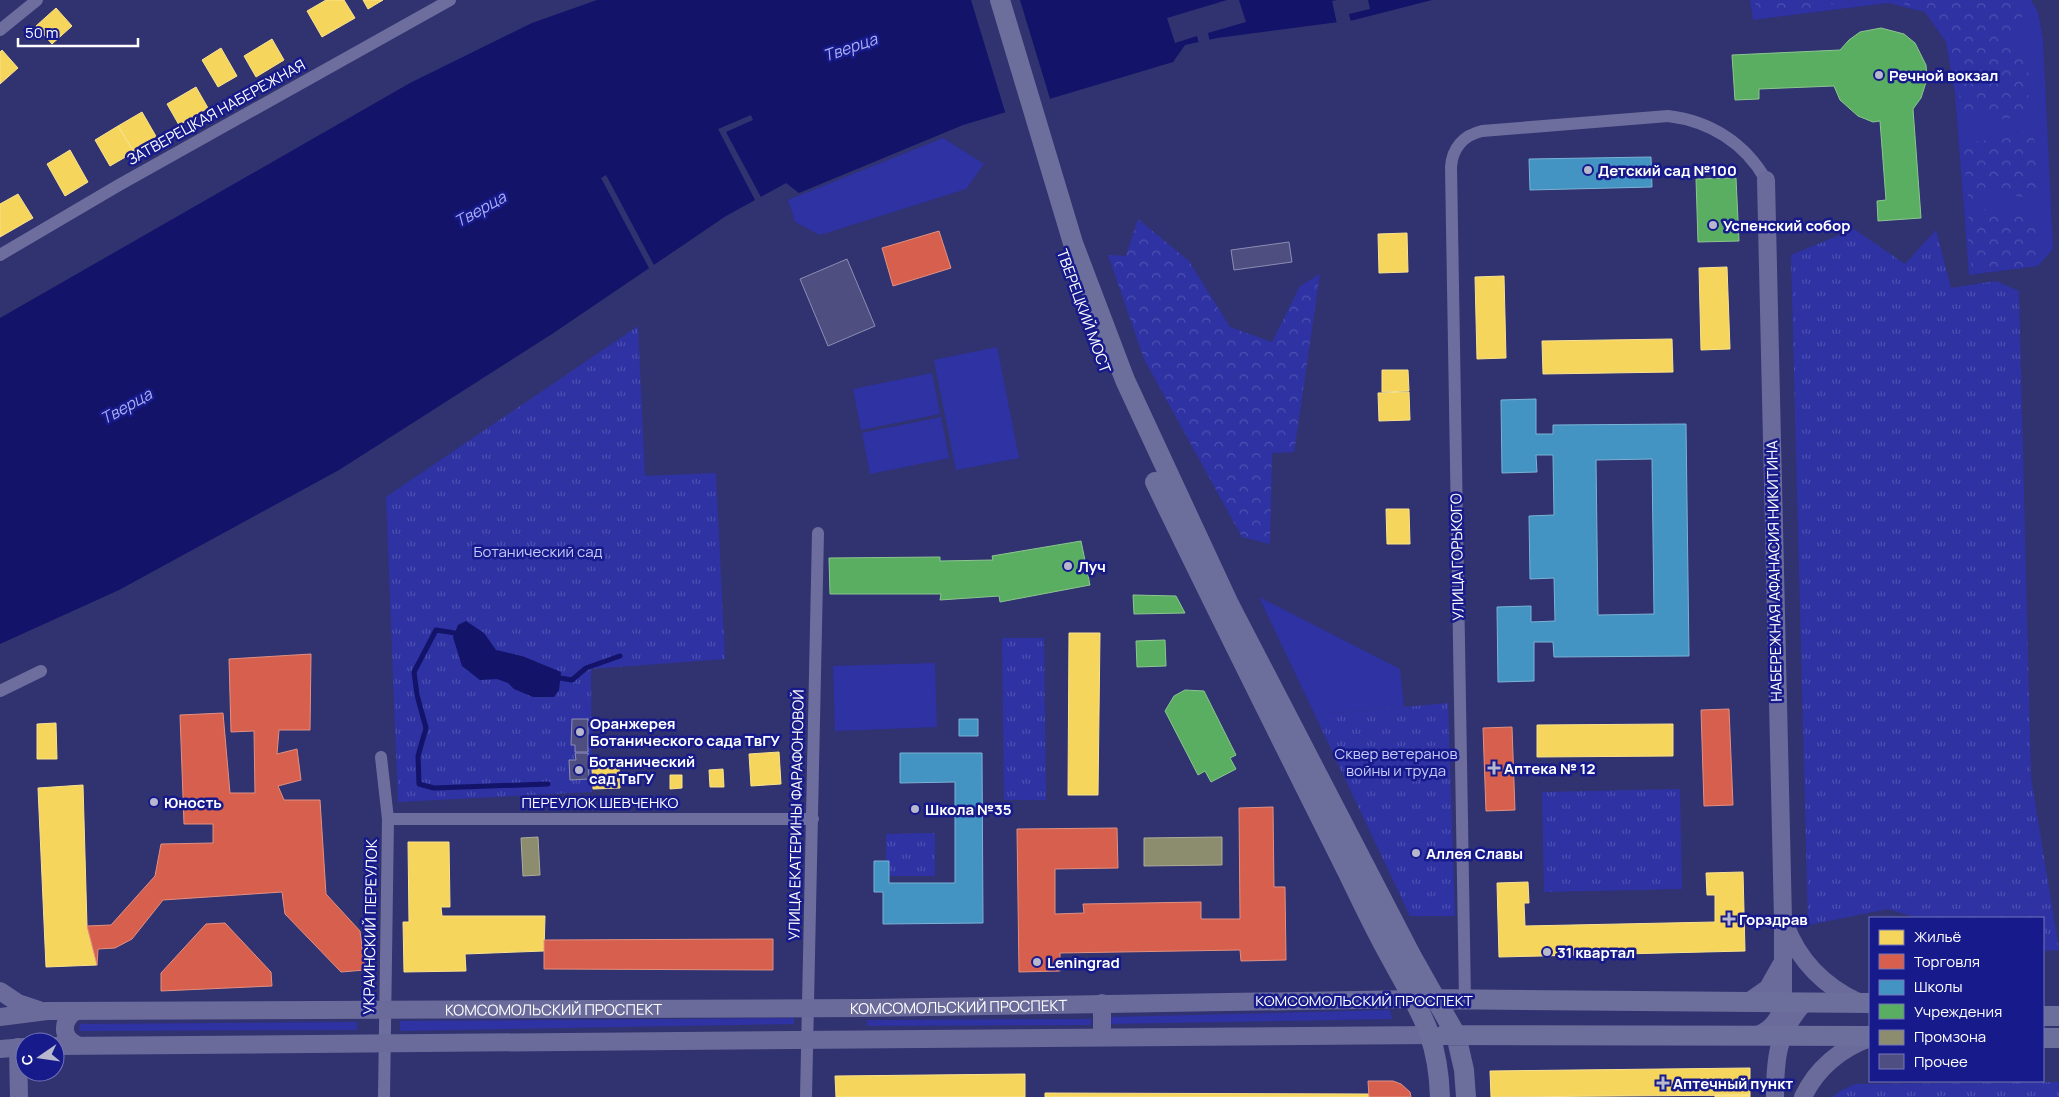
<svg xmlns="http://www.w3.org/2000/svg" width="2059" height="1097" font-family="Manrope,sans-serif">
  <style>
    .green { fill: #2e32a3 }
    .forest { fill: url(#forest-crowns) }
    .park { fill: url(#park-tufts) }
    .water { fill: #121369 }
    .pier { fill: #313270 }
    .homes { fill: #f6d55c; stroke: #f9e28d }
    .shops { fill: #d6604d; stroke: #e29082 }
    .schools { fill: #4393c3; stroke: #7bb3d5; fill-rule: evenodd }
    .public { fill: #5aae61; stroke: #8cc690 }
    .industry { fill: #8c8c6e; stroke: #aeae9a }
    .lines { fill: none; stroke-linecap: round; stroke-linejoin: round }
    .stream { stroke: #121369; stroke-width: 5 }
    .building { fill: #4e4f80; stroke: #8d8db3 }
    .street { stroke: #6d6e9d; stroke-width: 12 }
    .secondary { stroke: #6a6b9a; stroke-width: 18 }
    .primary { stroke: #6c6e9b; stroke-width: 20 }
    .poi-dot { fill: #b7b7cd; stroke: #171a8a; stroke-width: 2 }
    .labels { text-anchor: middle; dominant-baseline: central; stroke-width: 5; stroke-linejoin: round; paint-order: stroke }
    .poi-label { font-size: 15px; font-weight: bold; fill: #fff; stroke: #171a8a; text-anchor: start }
    .street-label { font-size: 15px; fill: #fff; stroke: #171a8a }
    .park-label { font-size: 15px; fill: #c7c9fa; stroke: #171a8a }
    .water-label { font-size: 16px; font-style: italic; fill: #acaff6; stroke: #171a8a }
  </style>
  <defs>
    <pattern id="forest-crowns" width="20" height="18" patternUnits="userSpaceOnUse" patternTransform="scale(1.25)"><rect width="20" height="18" fill="#2e32a3"/><path d="M2 6a3 3 0 1 1 6 0M12 15a3 3 0 1 1 6 0" fill="none" stroke="#4d51b1"/></pattern>
    <pattern id="park-tufts" width="24" height="20" patternUnits="userSpaceOnUse" patternTransform="scale(1.25)"><rect width="24" height="20" fill="#2e32a3"/><path d="M3 7l-1-3M5 7V3M7 7l1-3M15 17l-1-3M17 17v-4M19 17l1-3" fill="none" stroke="#4d51b1"/></pattern>
  </defs>
  <rect width="100%" height="100%" fill="#313270"/>
  <path class="green" d="M1750,0H2031L2038,12L2043,39L2053,249L2038,266L1969,275L1955,94L1946,42L1925,12L1888,3L1753,20Z
    M943,138L984,164L966,189L820,235L795,222L788,200Z
    M997,347L1019,458L956,470L934,360Z
    M932,373L940,414L861,430L853,389Z
    M941,417L949,458L870,474L862,433Z
    M1259,597L1400,669L1404,707L1315,715Z
    M935,663L937,727L835,731L833,666Z
    M1390,1010L1392,1019L1110,1024L1111,1017Z
    M794,1018V1024L400,1031V1021Z
    M1091,1019V1025L867,1026V1020Z
    M357,1022V1030L79,1031L80,1024Z"/>
  <path class="forest" d="M1756,0H1809L1813,3L1811,9L1758,15L1755,11Z
    M1830,0H2021L2025,12L2019,23L2018,35L2007,43C2027,54 2027,65 2031,86L2025,92L2032,99L2034,112L2020,117L1993,120L1980,112L1962,115L1959,99L1962,81L1956,76L1948,40L1928,11C1912,7 1894,0 1878,0C1862,1 1847,6 1831,4Z
    M2027,130L2034,139L2040,162L2039,174L2042,190L2021,197L1998,192L1978,193L1973,199L1968,197L1963,151L1973,140L1976,142C1985,139 1993,142 2001,140C2010,137 2017,131 2027,130Z
    M1987,209L2027,211L2036,214L2038,260L2034,266C2014,271 1994,269 1974,271L1971,269V247L1968,240L1970,228L1968,212Z
    M1138,219L1189,261L1230,327L1272,342L1300,286L1320,274L1294,452L1272,453L1270,544L1242,537L1144,359L1108,255L1126,256Z"/>
  <path class="park" d="M1854,229L1905,264L1936,230L1951,288L1996,281L2019,291L2031,777L2059,950L2043,951V918H1917L1888,909L1808,925L1791,255Z
    M638,326L645,476L716,473L725,659L591,669L592,792L398,802L386,497Z
    M1002,638H1044L1046,800H1004Z
    M1448,703L1455,916H1410L1315,715Z
    M1680,789L1682,889L1544,892L1542,792Z
    M935,833V876H886V834Z
    M2059,1082V1097H1833L1840,1091L1855,1084Z"/>
  <path class="water" d="M597,0H1432L1354,20L1217,38L1185,45L1173,62L963,125L799,193L786,183L726,216L552,334L339,470L119,590L0,644V318L410,83L532,23Z
    M466,621L484,633L496,650L522,656L561,672L559,690L554,697H533L514,689L508,683L497,679L480,680L462,666L453,637L458,625Z"/>
  <path class="pier" d="M971,0H1020L1051,102L1006,115Z
    M1227,0H1239L1246,22L1208,33L1210,42L1199,44L1197,36L1175,43L1167,18Z
    M1337,0H1368L1370,9L1349,14L1351,23L1337,24L1332,1Z
    M751,115L753,120L726,132L762,199L756,202L718,129Z
    M606,175L655,267L650,270L601,178Z"/>
  <path class="homes" d="M326,0H344L355,18L322,37L307,11Z
    M363,0H383L368,9Z
    M56,8L72,26L52,44L36,26Z
    M272,39L284,60L256,77L244,56Z
    M221,48L237,76L218,87L202,60Z
    M2,50L18,68L0,84V52Z
    M196,87L208,108L179,125L167,104Z
    M142,112L157,138L134,152L118,126Z
    M118,126L134,152L110,166L95,140Z
    M70,150L88,182L65,196L47,164Z
    M18,194L33,218L0,237V204Z
    M1407,233L1408,272L1379,273L1378,234Z
    M1727,267L1730,349L1701,350L1699,268Z
    M1504,276L1506,358L1477,359L1475,277Z
    M1672,339L1673,372L1543,374L1542,341Z
    M1382,370H1408L1409,391L1382,392Z
    M1409,392L1410,420L1379,421L1378,393Z
    M1386,509H1409L1410,544H1387Z
    M1069,633H1100L1098,795H1068Z
    M56,723L57,759H37V724Z
    M1673,724V756L1537,757V725Z
    M779,752L781,784L751,786L749,754Z
    M619,767L620,788L593,789L592,768Z
    M723,769L724,787H710L709,770Z
    M670,775H682V788L670,789Z
    M83,785L87,926L97,965L46,967L38,788Z
    M408,842H449L450,907H441L442,916H545L544,951L465,954L466,971L404,972L403,922H409Z
    M1743,872L1745,951L1499,957L1497,883L1528,882L1529,903H1524L1525,926L1715,922V895H1707L1706,873Z
    M1750,1068V1095L1491,1097L1490,1071Z
    M1025,1074V1097H836L835,1076Z
    M1045,1093L1369,1094V1097H1045Z
    M1715,1095H1750V1097H1715Z"/>
  <path class="shops" d="M939,231L951,268L893,286L882,248Z
    M311,654L310,730H279L277,754L297,749L301,780L278,786L284,800H320L326,894L360,931L365,970L341,972L285,914L282,892L163,900L132,939L115,948L98,949L97,965L87,926L111,925L155,876L161,844L213,843V824H184L180,715L223,713L230,793H255L254,731L231,732L229,659Z
    M1729,709L1733,805L1704,806L1701,710Z
    M1512,727L1515,810L1486,811L1483,728Z
    M1273,807L1274,887H1285L1286,960L1241,961L1240,950L1060,953V971L1019,972L1017,829L1117,828L1118,868L1055,869V914L1084,913L1083,904L1201,902V919H1240L1239,808Z
    M225,923L271,972L272,986L161,991V973L206,924Z
    M773,939V970L544,969V940Z
    M1368,1081H1393L1401,1084L1410,1092L1411,1097H1369Z"/>
  <path class="schools" d="M1651,157L1652,187L1530,190L1529,159Z
    M1536,399V434H1553V425L1686,424L1689,656L1554,657L1553,642H1534V681L1498,682L1497,607L1531,606V622L1555,621L1554,578L1530,579L1529,516L1554,515L1553,455H1536L1537,472L1502,473L1501,400ZM1652,459L1654,614L1598,615L1596,460Z
    M959,719H978V736H959Z
    M900,753H982L983,923L883,924V892H874V861H889V883H955V782L900,783Z"/>
  <path class="public" d="M1881,28L1904,34L1915,43L1926,65L1927,79L1921,98L1913,109L1921,218L1878,221L1877,201L1886,200L1880,121L1873,122L1858,116L1840,100L1834,86L1759,89V99L1735,100L1732,55L1840,50L1849,40L1860,32Z
    M1736,178L1739,241L1698,242L1696,179Z
    M1081,541L1090,585L1000,602L999,596L940,600L941,594H830L829,558L940,557V561L993,560L992,556Z
    M1133,595L1176,596L1185,613L1134,614Z
    M1165,640L1166,666L1137,667L1136,641Z
    M1185,690L1204,691L1236,755L1230,758L1236,769L1211,782L1205,771L1198,775L1165,711L1174,696Z"/>
  <path class="industry" d="M538,837L540,875L523,876L521,838Z
    M1222,837V865L1144,866V838Z"/>
  <g class="lines">
    <path class="stream" d="M455,633L436,630L414,672L417,695L426,728L418,756L419,784L434,788L548,784
      M560,678L572,680L586,668L620,656"/>
  </g>
  <path class="building" d="M1289,242L1292,262L1234,270L1231,250Z
    M847,259L875,326L828,346L800,279Z
    M572,719H588V752H575V745H571Z
    M575,753H588L589,779L570,780L569,760H576Z"/>
  <g class="lines">
    <path class="street" d="M0,30L37,0
      M0,255L119,185L450,0
      M0,691L41,671
      M381,757L388,819L384,1097
      M388,819H813
      M1465,999L1451,167C1452,148 1464,135 1482,131L1668,116C1710,121 1745,143 1766,180
      M806,1097L818,533"/>
    <g class="secondary">
      <path d="M1785,924C1798,960 1825,987 1860,1003"/>
      <path d="M0,991L18,1003L39,1010"/>
      <path d="M1748,1002L1768,988L1781,965"/>
      <path d="M1102,1003V1037"/>
      <path d="M76,1011C61,1020 61,1038 77,1045"/>
      <path id="s1" d="M0,1017L47,1011L868,1008L1415,999"/>
      <path d="M1757,1035C1772,1030 1780,1019 1783,1003V919L1766,180"/>
      <path d="M55,1046L1432,1035"/>
      <path d="M18,1047L19,1097"/>
      <path d="M0,1049L25,1047"/>
      <path d="M1775,1097C1775,1059 1777,1033 1804,1003"/>
      <path d="M1803,1097C1816,1069 1841,1048 1870,1038"/>
    </g>
    <path class="primary" d="M1000,0L1073,243L1125,380L1228,602L1412,957L1456,1035L1464,1070L1466,1097
      M1155,482C1218,613 1283,743 1348,873C1362,902 1376,932 1392,960C1420,1012 1438,1035 1440,1097
      M1424,999L1870,1003
      M2043,1016H2059
      M1444,1035L1870,1036
      M2043,1038H2059"/>
  </g>
  <g class="poi-dot">
    <circle cx="1879" cy="75" r="5"/>
    <circle cx="1588" cy="170" r="5"/>
    <circle cx="1713" cy="225" r="5"/>
    <circle cx="1068" cy="566" r="5"/>
    <circle cx="580" cy="732" r="5"/>
    <path d="M1491.5 760.5h5v5h5v5h-5v5h-5v-5h-5v-5h5z"/>
    <circle cx="579" cy="770" r="5"/>
    <circle cx="154" cy="802" r="5"/>
    <circle cx="915" cy="809" r="5"/>
    <circle cx="1416" cy="853" r="5"/>
    <path d="M1726.5 911.5h5v5h5v5h-5v5h-5v-5h-5v-5h5z"/>
    <circle cx="1547" cy="952" r="5"/>
    <circle cx="1037" cy="962" r="5"/>
    <path d="M1660.5 1075.5h5v5h5v5h-5v5h-5v-5h-5v-5h5z"/>
  </g>
  <g class="labels">
    <g class="poi-label">
      <text x="1889" y="75">Речной вокзал</text>
      <text x="1598" y="170">Детский сад №100</text>
      <text x="1723" y="225">Успенский собор</text>
      <text x="1078" y="566">Луч</text>
      <text x="590" y="723">Оранжерея<tspan x="590" dy="17">Ботанического сада ТвГУ</tspan></text>
      <text x="589" y="761">Ботанический<tspan x="589" dy="17">сад ТвГУ</tspan></text>
      <text x="1504" y="768">Аптека № 12</text>
      <text x="164" y="802">Юность</text>
      <text x="925" y="809">Школа №35</text>
      <text x="1426" y="853">Аллея Славы</text>
      <text x="1739" y="919">Горздрав</text>
      <text x="1557" y="952">31 квартал</text>
      <text x="1047" y="962">Leningrad</text>
      <text x="1673" y="1083">Аптечный пункт</text>
    </g>
    <g class="street-label">
      <text transform="translate(216 112) rotate(-29)">ЗАТВЕРЕЦКАЯ НАБЕРЕЖНАЯ</text>
      <text transform="translate(1084 311) rotate(70)">ТВЕРЕЦКИЙ МОСТ</text>
      <text transform="translate(1457 557) rotate(-91)">УЛИЦА ГОРЬКОГО</text>
      <text transform="translate(1774 571) rotate(-91)">НАБЕРЕЖНАЯ АФАНАСИЯ НИКИТИНА</text>
      <text x="600" y="802">ПЕРЕУЛОК ШЕВЧЕНКО</text>
      <text transform="translate(796 815) rotate(-89)">УЛИЦА ЕКАТЕРИНЫ ФАРАФОНОВОЙ</text>
      <text transform="translate(370 927) rotate(-89)">УКРАИНСКИЙ ПЕРЕУЛОК</text>
      <text x="1364" y="1000">КОМСОМОЛЬСКИЙ ПРОСПЕКТ</text>
      <text stroke="none"><textPath href="#s1" startOffset="959">КОМСОМОЛЬСКИЙ ПРОСПЕКТ</textPath></text>
      <text stroke="none"><textPath href="#s1" startOffset="554">КОМСОМОЛЬСКИЙ ПРОСПЕКТ</textPath></text>
    </g>
    <g class="park-label">
      <text x="538" y="551">Ботанический сад</text>
      <text x="1396" y="753">Сквер ветеранов<tspan x="1396" dy="17">войны и труда</tspan></text>
    </g>
    <g class="water-label">
      <text transform="translate(850 47) rotate(-19)">Тверца</text>
      <text transform="translate(480 209) rotate(-29)">Тверца</text>
      <text transform="translate(126 406) rotate(-29)">Тверца</text>
    </g>
  </g>
  <rect x="1869" y="917" width="175" height="165" fill="#171a8a" stroke="#7476b9"/>
  <rect x="1879" y="930" width="25" height="15" fill="#f6d55c" stroke="#7476b9"/>
  <text x="1914" y="942" font-size="15" fill="#ffffff">Жильё</text>
  <rect x="1879" y="954" width="25" height="15" fill="#d6604d" stroke="#7476b9"/>
  <text x="1914" y="967" font-size="15" fill="#ffffff">Торговля</text>
  <rect x="1879" y="980" width="25" height="15" fill="#4393c3" stroke="#7476b9"/>
  <text x="1914" y="992" font-size="15" fill="#ffffff">Школы</text>
  <rect x="1879" y="1004" width="25" height="15" fill="#5aae61" stroke="#7476b9"/>
  <text x="1914" y="1017" font-size="15" fill="#ffffff">Учреждения</text>
  <rect x="1879" y="1030" width="25" height="15" fill="#8c8c6e" stroke="#7476b9"/>
  <text x="1914" y="1042" font-size="15" fill="#ffffff">Промзона</text>
  <rect x="1879" y="1054" width="25" height="15" fill="#4e4f80" stroke="#7476b9"/>
  <text x="1914" y="1067" font-size="15" fill="#ffffff">Прочее</text>
  <g transform="translate(40 1057) rotate(257)"><circle r="24" fill="#171a8a" stroke="#7476b9"/>
  <path d="M0-4L9 19L0 12L-9 19Z" fill="#b7b7cd"/>
  <text y="-8" font-size="14" font-weight="bold" text-anchor="middle" fill="#ffffff">С</text>
  </g>
  <path d="M18 38v8h120v-8" fill="none" stroke="#ffffff" stroke-width="2.5"/>
  <text x="25" y="38" font-size="15" fill="#ffffff" stroke="#171a8a" stroke-width="4" paint-order="stroke">50 m</text>
</svg>
